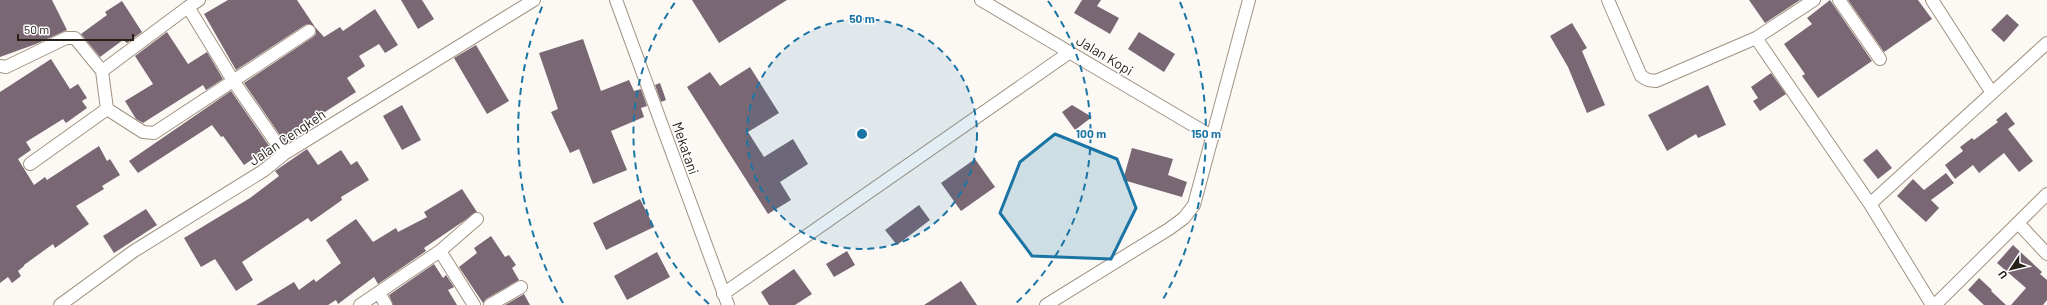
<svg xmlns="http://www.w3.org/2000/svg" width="2047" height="305" font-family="Barlow,sans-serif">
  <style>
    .building { fill: #796774 }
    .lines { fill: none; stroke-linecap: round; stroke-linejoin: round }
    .street-casing { stroke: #a29281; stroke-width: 14 }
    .street { stroke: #fff; stroke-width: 12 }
    .marked { fill: #1b75a4; fill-opacity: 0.2; stroke: #1b75a4; stroke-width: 3; stroke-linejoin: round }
    .ring { fill: none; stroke: #1b75a4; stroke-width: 2; stroke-dasharray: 7 5 }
    .labels { text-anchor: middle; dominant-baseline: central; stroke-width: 3; stroke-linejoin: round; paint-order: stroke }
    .street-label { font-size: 14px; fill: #27211a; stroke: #fff }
    .centre { fill: #1b75a4; stroke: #fff; stroke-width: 2 }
    .ring-label { font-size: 12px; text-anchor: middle; font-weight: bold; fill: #1b75a4; stroke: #fff; stroke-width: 3; stroke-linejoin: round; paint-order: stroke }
  </style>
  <rect width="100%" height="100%" fill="#fcf9f5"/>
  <path class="building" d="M0,0H52L67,30L36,44L0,57Z
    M228,0H297L315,27L309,24L305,25L236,70L204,14Z
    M401,0H422L434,19L418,29Z
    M692,0H787L719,43Z
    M1082,0H1101L1097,6L1119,18L1110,34L1074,13Z
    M1749,0H1800L1765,23Z
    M1830,0L1872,61L1818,98L1802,76L1805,74L1784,44L1812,24L1807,18Z
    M1848,0H1918L1932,19L1884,52Z
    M122,1L142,32L127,43L123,40L100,57L81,34L107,15L105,12Z
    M375,9L398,45L385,53L379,44L359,56L365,66L347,78L356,92L300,128L302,130L297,134L299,136L286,144L244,83L313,37L316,34L315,27L324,37L340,27L343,31Z
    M2007,14L2019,25L2004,42L1991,30Z
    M1572,23L1587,48L1582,51L1605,105L1587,113L1568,67L1550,36Z
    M167,32L188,64L207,52L223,79L206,90L203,85L143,123L136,119L125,101L153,84L135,56Z
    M1139,32L1175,54L1164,72L1128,49Z
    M583,39L601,91L629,80L634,91L641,89L647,106L641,108L644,117L611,131L627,170L593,184L579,149L570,153L551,112L558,109L539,53Z
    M476,45L509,101L487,114L454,58Z
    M51,59L70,89L78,84L87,98L82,101L87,108L66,123L63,119L26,142L31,150L18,159L34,185L45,177L47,180L99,146L107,161L110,159L120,175L102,186L104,189L76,206L89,224L55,248L53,244L24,265V266L18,271L21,276L12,283L8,277L0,283V92Z
    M750,67L779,113L748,132L764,157L793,139L808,164L780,182L791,200L768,214L687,87L710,72L720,86Z
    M1771,73L1786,94L1760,111L1753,101L1758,98L1751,87Z
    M660,83L666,100L661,102L655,85Z
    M1708,85L1726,125L1698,138L1696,134L1667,151L1648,115Z
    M231,91L274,153L267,158L263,152L244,165L223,136L221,137L212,125L138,173L129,161Z
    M402,105L421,140L402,150L383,116Z
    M1072,105L1092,117L1075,130L1062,112Z
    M2006,112L2015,124L2008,129L2033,161L2019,172L2004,153L1979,173L1973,165L1955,179L1945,165L1963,151L1960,147L1972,138L1974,140L1998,122L1996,120Z
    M1132,148L1173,159L1168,175L1187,182L1182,197L1123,180Z
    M307,149L318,165L341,150L351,165L357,161L369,180L341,197L342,200L311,222L308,218L242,262L253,280L236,291L215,259L201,267L184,238L250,198L279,176L275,171Z
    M1877,149L1892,168L1878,179L1863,160Z
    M975,159L995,187L961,211L941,183Z
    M1946,173L1954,183L1931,200L1939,208L1926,222L1897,196L1913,179L1924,190Z
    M462,189L477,212L424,248L426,251L378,284L374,277L338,304L336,300L328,305H256L294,282L299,290L314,279L316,282L341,263L326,240L356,219L373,242L396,228L398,232L427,217L424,212Z
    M640,199L654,227L606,250L593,223Z
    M919,205L930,220L897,245L885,230Z
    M146,209L157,225L114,253L103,236Z
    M491,236L505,257L509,255L516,265L512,268L519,280L486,299L483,303L459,267L477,253L474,248Z
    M2013,245L2042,272L2040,274L2047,280V300L2043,305H2011L2026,288L1997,263Z
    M847,251L855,265L834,277L826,264Z
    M657,252L670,277L627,300L614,276Z
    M434,264L443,278L446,275L454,287L448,290L457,305H393L389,295Z
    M794,269L812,294L795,305H769L761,292Z
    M1979,278L1992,290L1991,291L2006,305H1984L1968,290Z
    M961,281L977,305H924Z
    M524,294L530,305H505Z"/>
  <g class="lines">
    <defs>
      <path id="street" d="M616,0L728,305
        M981,0L1213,137
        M1608,0L1641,76L1648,80L1656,81L1756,38L1814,0
        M1839,0L1880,59
        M1932,0L1992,93
        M188,7L199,0
        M1756,38L1870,204L1932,305
        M0,66L6,67L66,38H75L102,71L107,109L143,132L154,133L309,31
        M102,71L188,7L234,82L284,154
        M30,164L107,109
        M1870,204L2047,43
        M2018,223L2047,254
        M440,251L474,305
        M379,293L386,305
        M723,294L1070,52
        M60,305L134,251L263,171L284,154L534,0
        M360,305L440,251L477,219
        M490,305L521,287
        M1046,305L1169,229L1184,218L1194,205L1249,0
        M1935,305L2047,194"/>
    </defs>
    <use href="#street" class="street-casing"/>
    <use href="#street" class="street"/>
  </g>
  <path class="marked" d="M1055,134L1117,159L1136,208L1111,259L1032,256L1000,213L1020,162Z"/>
  <circle cx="862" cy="134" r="115" fill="#1b75a4" fill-opacity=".12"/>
  <g class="ring">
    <circle cx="862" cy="134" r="115"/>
    <path d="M709 304A229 229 0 0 1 676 1M1048 1A229 229 0 0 1 1015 304"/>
    <path d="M563 303A344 344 0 0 1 544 2M1180 2A344 344 0 0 1 1161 303"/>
  </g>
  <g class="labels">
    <g class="street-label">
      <text transform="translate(1105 55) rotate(31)">Jalan Kopi</text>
      <text transform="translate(287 137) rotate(-34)">Jalan Cengkeh</text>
      <text transform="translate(686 148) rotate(71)">Mekatani</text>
    </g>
  </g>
  <circle cx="862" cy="134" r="6" class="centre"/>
  <g class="ring-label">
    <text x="862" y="23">50 m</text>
    <text x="1091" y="138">100 m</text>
    <text x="1206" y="138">150 m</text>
  </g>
  <g transform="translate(2011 269) rotate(235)" stroke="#ffffff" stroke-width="3" paint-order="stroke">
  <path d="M0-3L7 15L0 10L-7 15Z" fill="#27211a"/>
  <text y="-6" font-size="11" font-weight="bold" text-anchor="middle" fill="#27211a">U</text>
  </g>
  <path d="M18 34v6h115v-6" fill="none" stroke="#27211a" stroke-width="2"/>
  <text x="24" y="34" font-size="12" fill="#27211a" stroke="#ffffff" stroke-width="3" paint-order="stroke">50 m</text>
</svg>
